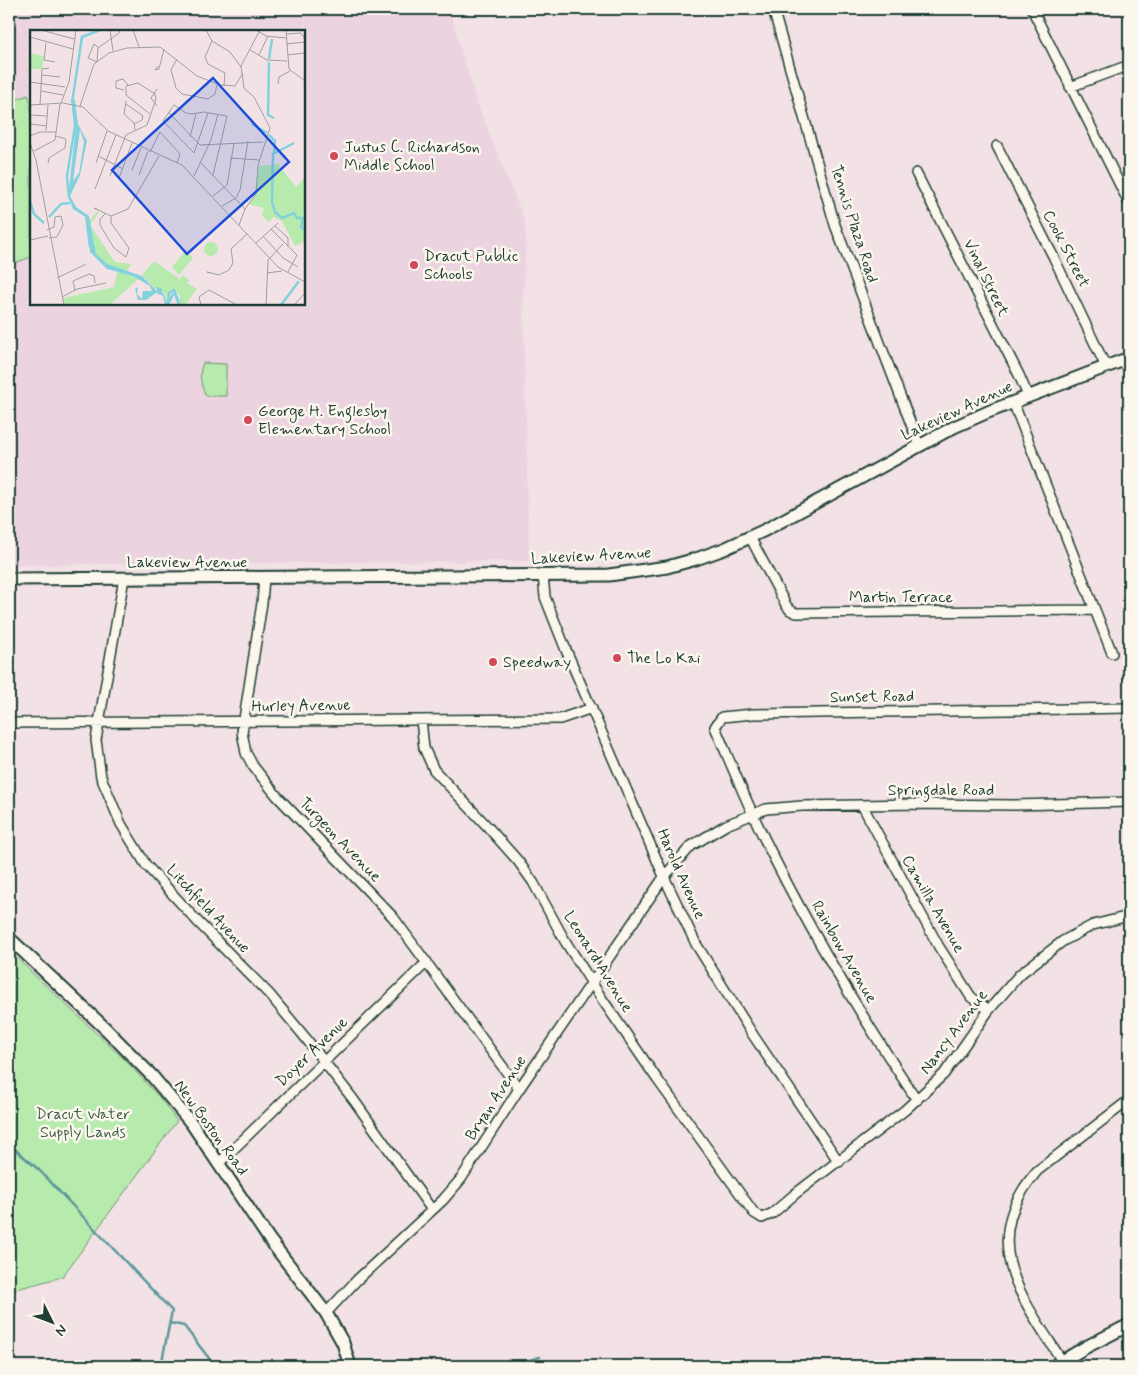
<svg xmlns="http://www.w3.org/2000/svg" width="1138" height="1375" font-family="Mynerve,sans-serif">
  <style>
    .built { fill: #ebd3e0; fill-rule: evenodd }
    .green { fill: #b6ebad; stroke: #6a9470 }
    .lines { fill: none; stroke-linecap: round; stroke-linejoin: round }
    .stream { stroke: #5a9699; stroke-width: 2.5 }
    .street-casing { stroke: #1f3d34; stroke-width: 12 }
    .secondary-casing { stroke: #1f3d34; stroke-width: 15 }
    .street { stroke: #fbf7ec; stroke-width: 9 }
    .secondary { stroke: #fbf7ec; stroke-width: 11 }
    .poi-dot { fill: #d1495b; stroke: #fbf7ec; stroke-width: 2 }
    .labels { text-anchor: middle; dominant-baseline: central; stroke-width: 5; stroke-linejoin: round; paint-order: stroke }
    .poi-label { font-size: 16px; fill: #1f3d34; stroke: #fbf7ec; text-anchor: start }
    .street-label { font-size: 16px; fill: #1f3d34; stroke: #fbf7ec }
    .park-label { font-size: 16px; fill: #3d604c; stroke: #fbf7ec }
    .inset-river { fill: none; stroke: #82d1dd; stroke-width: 2.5 }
    .inset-road { fill: none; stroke: #9ea09e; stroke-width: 1 }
    .view { fill: #1d4ed8; fill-opacity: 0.15; stroke: #1d4ed8; stroke-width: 2.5 }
    .inset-edge { fill: none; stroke: #1f3d34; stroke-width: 2.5 }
  </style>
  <rect width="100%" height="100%" fill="#f2e2e5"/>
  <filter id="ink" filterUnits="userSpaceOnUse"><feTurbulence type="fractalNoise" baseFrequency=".02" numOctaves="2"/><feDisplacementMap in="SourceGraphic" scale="10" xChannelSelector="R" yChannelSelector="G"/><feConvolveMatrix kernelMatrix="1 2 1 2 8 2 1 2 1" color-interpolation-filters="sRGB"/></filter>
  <g filter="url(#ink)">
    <path class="built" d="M9,9H449L477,103L524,219L526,236L523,294L529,561L9,565ZM31,31H304V304H31Z"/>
    <path class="green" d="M28,95L31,103V257L9,265V102Z
      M203,363L226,364V396H206C201,386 198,373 203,363Z
      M9,951L125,1060L160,1098L177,1121L62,1277L9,1291Z"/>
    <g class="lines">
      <path class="stream" d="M9,1144L39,1170L172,1311L161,1366
        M170,1323L184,1326L215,1366
        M510,1366L540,1357"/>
      <defs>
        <path id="street" d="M773,9L835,225L919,445
          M1032,9L1129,203
          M1070,87L1129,65
          M997,146L1054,258L1106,367
          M916,173L1019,375L1028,396
          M750,537L786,605L790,610L796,613L1095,610L1013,402
          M543,575L545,597L566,650L666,881L696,944L753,1035L839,1162
          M124,578L96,740L101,777L121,824L146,865L197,921L270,995L304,1036L353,1099L432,1210
          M264,578L262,603L242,732L246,753L253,766L277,796L393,917L519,1089
          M1095,610L1112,653
          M421,720L424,748L434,770L487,826L518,861L533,882L565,941L602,999L657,1079L754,1213L762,1218L773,1213L795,1194L905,1110L944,1074L989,1010L1020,974L1063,941L1093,925L1129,916
          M9,723L560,719L592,708
          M862,805L939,947L971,997L989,1010
          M917,1100C861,1016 808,928 764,838C746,801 731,764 715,727L722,717L753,714L1129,708
          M218,1164L427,962
          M326,1313L357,1280L443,1200L461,1179L519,1089L664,877L691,846L726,825L766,809L802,806L916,804L1015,805L1129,802
          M1062,1361C1021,1296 976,1242 1037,1171L1129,1100"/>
        <path id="secondary" d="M9,579L609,575L667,567L696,559L724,549L765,530L954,427L988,412L1129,358
          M9,938L107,1030L152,1076L192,1124L269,1239L326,1313L343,1343L350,1366
          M1054,1366L1086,1347L1129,1325"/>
      </defs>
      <use href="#street" class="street-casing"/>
      <use href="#secondary" class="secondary-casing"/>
      <use href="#street" class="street"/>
      <use href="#secondary" class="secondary"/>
    </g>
  </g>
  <g class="poi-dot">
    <circle cx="334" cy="156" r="5"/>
    <circle cx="414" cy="265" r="5"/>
    <circle cx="248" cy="420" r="5"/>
    <circle cx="617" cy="658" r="5"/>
    <circle cx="493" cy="662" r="5"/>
  </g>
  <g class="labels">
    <g class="poi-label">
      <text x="344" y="147">Justus C. Richardson<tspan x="344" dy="18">Middle School</tspan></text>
      <text x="424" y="256">Dracut Public<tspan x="424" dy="18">Schools</tspan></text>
      <text x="258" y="411">George H. Englesby<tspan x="258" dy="18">Elementary School</tspan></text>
      <text x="627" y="658">The Lo Kai</text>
      <text x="503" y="662">Speedway</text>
    </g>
    <g class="street-label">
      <text transform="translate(854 224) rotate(72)">Tennis Plaza Road</text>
      <text transform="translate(1066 249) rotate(63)">Cook Street</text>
      <text transform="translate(986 278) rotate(64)">Vinal Street</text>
      <text transform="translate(957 411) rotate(-25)">Lakeview Avenue</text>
      <text transform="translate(591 556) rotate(-3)">Lakeview Avenue</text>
      <text x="187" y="562">Lakeview Avenue</text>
      <text x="901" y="597">Martin Terrace</text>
      <text transform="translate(872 697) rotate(-1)">Sunset Road</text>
      <text transform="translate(301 706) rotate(-1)">Hurley Avenue</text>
      <text x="941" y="790">Springdale Road</text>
      <text transform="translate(340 840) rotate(46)">Turgeon Avenue</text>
      <text transform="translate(681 874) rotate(66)">Harold Avenue</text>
      <text transform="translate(933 904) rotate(60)">Camilla Avenue</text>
      <text transform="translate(208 909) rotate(47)">Litchfield Avenue</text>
      <text transform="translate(844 952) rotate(60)">Rainbow Avenue</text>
      <text transform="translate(598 962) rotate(58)">Leonard Avenue</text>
      <text transform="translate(954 1032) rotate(-53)">Nancy Avenue</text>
      <text transform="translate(312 1052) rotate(-44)">Doyer Avenue</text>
      <text transform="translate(496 1098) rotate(-57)">Bryan Avenue</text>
      <text transform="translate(211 1128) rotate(54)">New Boston Road</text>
    </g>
    <g class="park-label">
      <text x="83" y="1114">Dracut Water<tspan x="83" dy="18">Supply Lands</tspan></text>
    </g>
  </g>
  <g transform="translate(30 30)">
    <rect width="275" height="275" fill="#f2e2e5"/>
    <path d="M0,23L14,26L12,39H0ZM248,134L266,157L275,147V211L265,216L252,191L243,187L239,192L232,185L234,178L218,174L224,168L229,136ZM66,182H69L60,195L85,232L101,234L97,241L78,236L62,221L58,193ZM174 219a7 7 0 1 1 14 0a7 7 0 1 1-14 0ZM156,220L163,228L149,245L142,237ZM124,231L150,249L153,245L159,250L157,253L167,259L155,275H150V267L144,259L139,261L136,272L134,262L127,260L112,245ZM88,239L110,247L80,275H35L33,268L84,257Z" fill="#b6ebad"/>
    <path d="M41,69L45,70L48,94L57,111L50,145L40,166L46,177L59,186L66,224L77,234L112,246L127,261V257L131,258L137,273L142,263H146L152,275L144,265L139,275L135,274L133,266L126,263L116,270H108L105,259L108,257L107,264L112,269L113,261H122L120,256L103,246L77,239L60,222L57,188L43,179L38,167L45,105ZM50,100L54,112L49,143L43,151Z" fill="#82d1dd" fill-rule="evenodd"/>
    <path class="inset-river" d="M239,29L242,9M239,32L238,85L244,88M42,73L52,7L70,0M222,94L237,103M239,105L245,111L244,123M264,113L243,124L242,172L245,182L252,188L264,183L267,188H273L271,197L275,200M39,168L37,146L45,96M0,171L4,184L14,193M56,184L60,217M19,187L31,174L40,173M135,272L138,273L139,263L144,260L149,275M251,275L269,251"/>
    <path class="inset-road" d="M11,0L44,9M80,0L83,21M103,0L109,17M176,0L182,11L200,22L211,37M226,0L236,6L256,8M256,0L259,39L275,51M256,4L271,3L275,9M0,7L43,19M182,11L175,27L178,34L195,43L194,56M16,13L14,30L25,32M256,14L275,12M69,18L64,14L58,28L67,32L68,18L89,3L90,0M220,20L237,30L257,31M229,25L238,6M257,25L275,23M147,29L141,40L146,58L152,64L178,69L185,64L187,55M128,36L125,40L129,39L134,19M12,45L30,47M0,52L35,57M248,54L249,47L260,41M127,59L121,68L127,76M94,60L86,58V51L93,49L98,55M11,61L33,65M96,71L94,84L104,93L105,100M31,73L39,52L46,0M96,74L113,86L112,90L104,94M0,75L33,73L53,77L78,101L152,135L248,237L275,252M10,75L12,39L19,38M50,76L64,34L79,23L97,18L130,17L167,46L190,55L205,56L213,43M138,82L170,115L233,112M178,83L164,123L133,91L144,75L156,83L162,84L174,82L178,83H179L197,86L183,145M1,85L17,86M0,94L17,96M16,101L18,75M0,106L10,102H26M160,107L166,84M0,113L6,130L34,275M4,121L25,110L30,74M120,122L130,102L150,124L147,133M68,126L93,139M200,128L229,130M18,133L19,128L35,118L36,109L26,106M66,133L77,101M171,133L215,179M102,140L111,118M109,145L118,121M80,146L96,105L117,95L126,69L125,64L108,53L96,56V65L120,84M164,146L181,110L188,84M89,148L102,113M65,159L86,105M183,166L197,155L204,113M192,176L206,168L210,160L218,111M68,180L64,178L81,186L98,179L129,126M75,184L70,189V195L84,218L96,227L99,218L81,193V186M209,195L215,179L226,164L228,135L240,98L224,67L214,58L211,36L230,0M245,196L258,208V217M241,199L267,225L258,242M17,200L24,197L25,187L31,186L33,195L27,207L19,208M233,206L253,228L268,237M0,210L18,206M226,213L248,193M181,243L177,242L189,245L199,240L203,233L201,219L217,204M237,243L252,241M27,248L56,234M45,261L43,251L59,244L64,246L65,253M32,267L47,259L76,253M171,275L169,267L179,260L207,275M236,275L238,230L253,214M264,275L275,263"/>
    <path class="view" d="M183,48L259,132L157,224L82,140Z"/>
    <rect width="275" height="275" class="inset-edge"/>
  </g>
  <rect width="1138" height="1375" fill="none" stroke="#fbf7ec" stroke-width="30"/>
  <rect x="15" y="15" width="1108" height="1345" fill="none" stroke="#1f3d34" stroke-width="2" filter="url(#ink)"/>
  <g transform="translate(52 1322) rotate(132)" stroke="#fbf7ec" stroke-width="4" paint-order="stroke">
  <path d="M0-4L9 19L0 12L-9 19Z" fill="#1f3d34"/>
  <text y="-8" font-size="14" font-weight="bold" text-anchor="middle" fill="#1f3d34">N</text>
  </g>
</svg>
